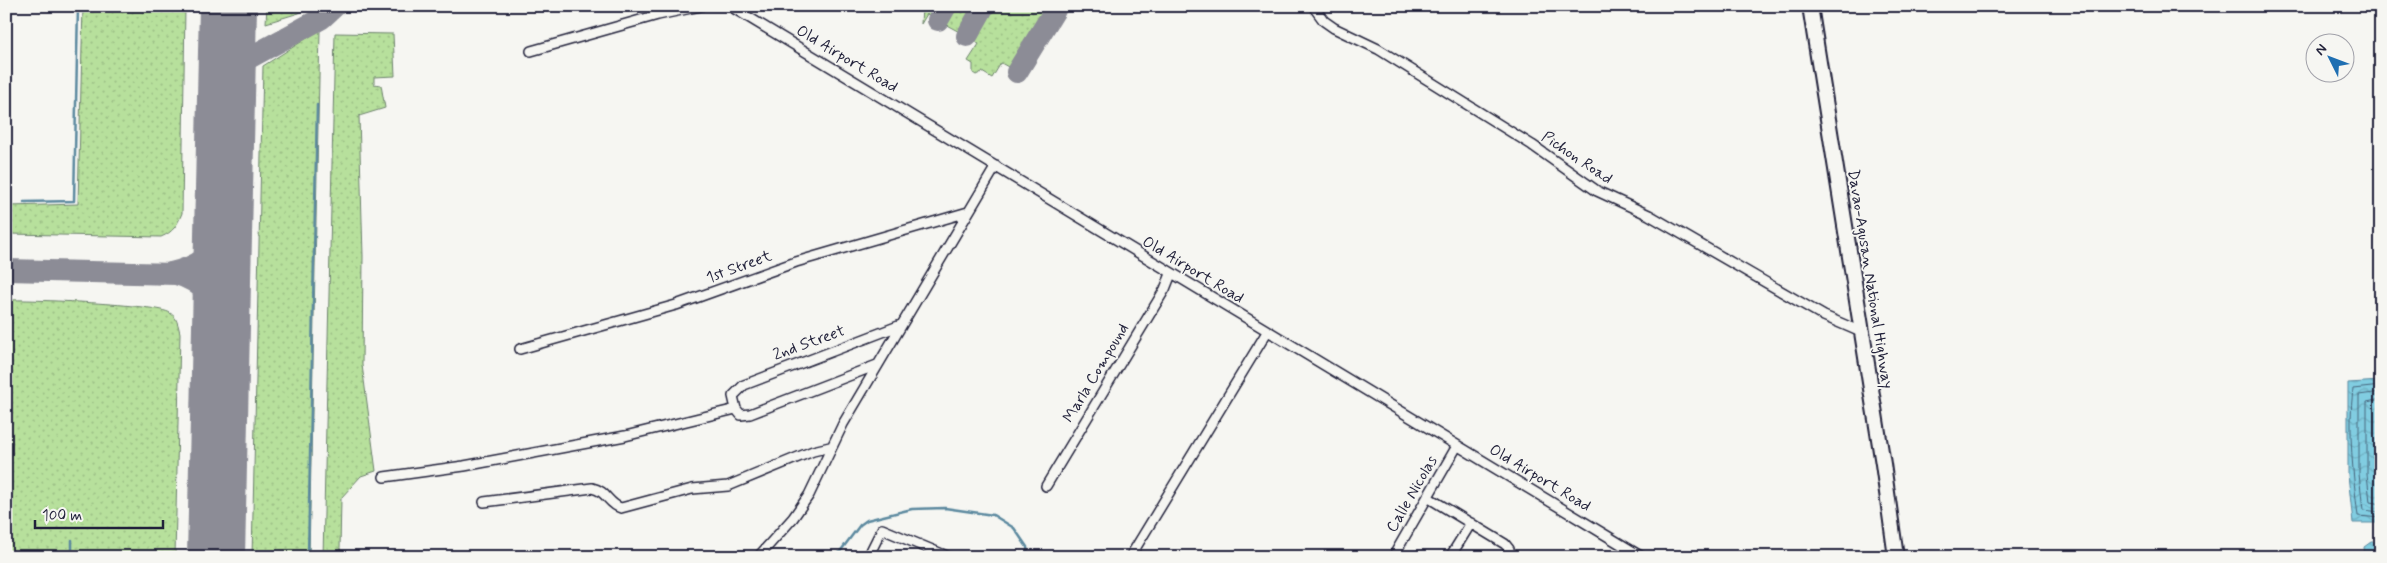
<svg xmlns="http://www.w3.org/2000/svg" width="2387" height="563" font-family="Mynerve,sans-serif">
  <style>
    .grass { fill: url(#grass-dots); stroke: #6c816c }
    .water { fill: url(#water-waves); stroke: #5b899f }
    .lines { fill: none; stroke-linecap: round; stroke-linejoin: round }
    .shore { stroke: #48667d; stroke-width: 1 }
    .stream { stroke: #5b899f; stroke-width: 2.5 }
    .taxiway { stroke: #8c8c96; stroke-width: 22 }
    .runway { stroke: #8c8c96; stroke-width: 58 }
    .street-casing { stroke: #22223b; stroke-width: 12 }
    .primary-casing { stroke: #22223b; stroke-width: 18 }
    .street { stroke: #f6f6f2; stroke-width: 9 }
    .primary { stroke: #f6f6f2; stroke-width: 14 }
    .labels { text-anchor: middle; dominant-baseline: central; stroke-width: 4; stroke-linejoin: round; paint-order: stroke }
    .street-label { font-size: 16px; fill: #22223b; stroke: #f6f6f2 }
  </style>
  <defs>
    <pattern id="grass-dots" width="8" height="8" patternUnits="userSpaceOnUse" patternTransform="scale(1.25)"><rect width="8" height="8" fill="#b7e09c"/><path d="M2 2h.1M6 6h.1" fill="none" stroke="#9dc087" stroke-width="1.8" stroke-linecap="round"/></pattern>
    <pattern id="water-waves" width="16" height="10" patternUnits="userSpaceOnUse" patternTransform="scale(1.25)"><rect width="16" height="10" fill="#81cde1"/><path d="M0 5q4-4 8 0t8 0" fill="none" stroke="#6fb0c2"/></pattern>
  </defs>
  <rect width="100%" height="100%" fill="#f6f6f2"/>
  <filter id="ink" filterUnits="userSpaceOnUse"><feTurbulence type="fractalNoise" baseFrequency=".02" numOctaves="2"/><feDisplacementMap in="SourceGraphic" scale="10" xChannelSelector="R" yChannelSelector="G"/><feConvolveMatrix kernelMatrix="1 2 1 2 8 2 1 2 1" color-interpolation-filters="sRGB"/></filter>
  <g filter="url(#ink)">
    <path class="grass" d="M83,6H185L182,213C177,226 173,232 161,237L9,234L10,206L78,204Z
      M267,6H310L299,13L266,23Z
      M922,6H943L935,18L927,14L921,24Z
      M951,6H978L975,12L978,13L965,35L941,22Z
      M990,6H1049L1050,9L1016,68H1010L1001,63L992,78L982,72L976,75L973,73V64L968,61L979,44L969,38L982,16L986,17L991,8Z
      M320,30L309,557H252L263,66Z
      M335,33L393,34L395,76L374,77V84L381,85L385,108L359,116L363,256L362,365L376,471L361,476L341,498L340,549L347,557H323Z
      M6,300C27,299 158,304 170,313C177,317 178,325 180,333L175,557H6Z"/>
    <path class="water" d="M2381,381V523H2353L2348,475V383Z
      M2371,542H2381V557H2365L2364,547Z"/>
    <g class="lines">
      <path class="shore" d="M2381,386L2353,389C2348,430 2353,475 2358,516L2381,518
        M2381,392L2359,395V474L2363,510L2381,512
        M2381,399L2367,402V474L2370,502L2381,504"/>
      <path class="stream" d="M24,202L74,201L78,6
        M72,557V540
        M308,557L317,105
        M836,557L860,525L867,520L912,509L945,508L993,515L1014,528L1027,547L1028,557"/>
      <path class="taxiway" d="M938,20L946,6
        M967,36L984,6
        M227,70L322,18L335,6
        M1017,72L1055,10V6
        M6,270L176,274C204,282 214,299 221,325
        M171,273C198,267 212,257 223,231"/>
      <path class="runway" d="M216,557L228,6"/>
      <defs>
        <path id="street" d="M730,6L1642,557
          M1313,6L1324,21L1334,28L1378,49L1532,145L1597,191L1649,215L1824,316L1861,332
          M531,51L658,15L701,6
          M520,349L676,305L796,262L968,212
          M877,365L750,414L741,415L736,409L733,396L744,385L901,325
          M384,477L464,466L625,436L736,409
          M1046,486L1165,289L1171,274
          M1429,498L1505,544L1509,549L1507,557
          M484,502L592,488C607,491 608,504 621,508L692,489L728,486L813,451L830,447
          M758,557L793,518L809,495L843,424L996,166
          M868,557L882,529L949,557
          M1130,557L1267,332
          M1393,557L1457,446
          M1450,557L1471,523"/>
        <path id="primary" d="M1810,6L1883,464L1896,557"/>
      </defs>
      <use href="#street" class="street-casing"/>
      <use href="#primary" class="primary-casing"/>
      <use href="#street" class="street"/>
      <use href="#primary" class="primary"/>
    </g>
  </g>
  <g class="labels">
    <g class="street-label">
      <text transform="translate(847 59) rotate(31)">Old Airport Road</text>
      <text transform="translate(1577 158) rotate(34)">Pichon Road</text>
      <text transform="translate(739 267) rotate(-20)">1st Street</text>
      <text transform="translate(1193 270) rotate(31)">Old Airport Road</text>
      <text transform="translate(1870 279) rotate(81)">Davao-Agusan National Highway</text>
      <text transform="translate(809 343) rotate(-20)">2nd Street</text>
      <text transform="translate(1096 373) rotate(-59)">Marla Compound</text>
      <text transform="translate(1540 478) rotate(31)">Old Airport Road</text>
      <text transform="translate(1412 494) rotate(-60)">Calle Nicolas</text>
    </g>
  </g>
  <rect width="2387" height="563" fill="none" stroke="#f6f6f2" stroke-width="25"/>
  <rect x="12" y="12" width="2362" height="538" fill="none" stroke="#22223b" stroke-width="2" filter="url(#ink)"/>
  <g transform="translate(2330 58) rotate(312)"><circle r="24" fill="#f6f6f2" stroke="#a1a1a9"/>
  <path d="M0-4L9 19L0 12L-9 19Z" fill="#1f6fb2"/>
  <text y="-8" font-size="14" font-weight="bold" text-anchor="middle" fill="#22223b">N</text>
  </g>
  <path d="M35 520v8h128v-8" fill="none" stroke="#22223b" stroke-width="2.5"/>
  <text x="42" y="520" font-size="15" fill="#22223b" stroke="#f6f6f2" stroke-width="4" paint-order="stroke">100 m</text>
</svg>
